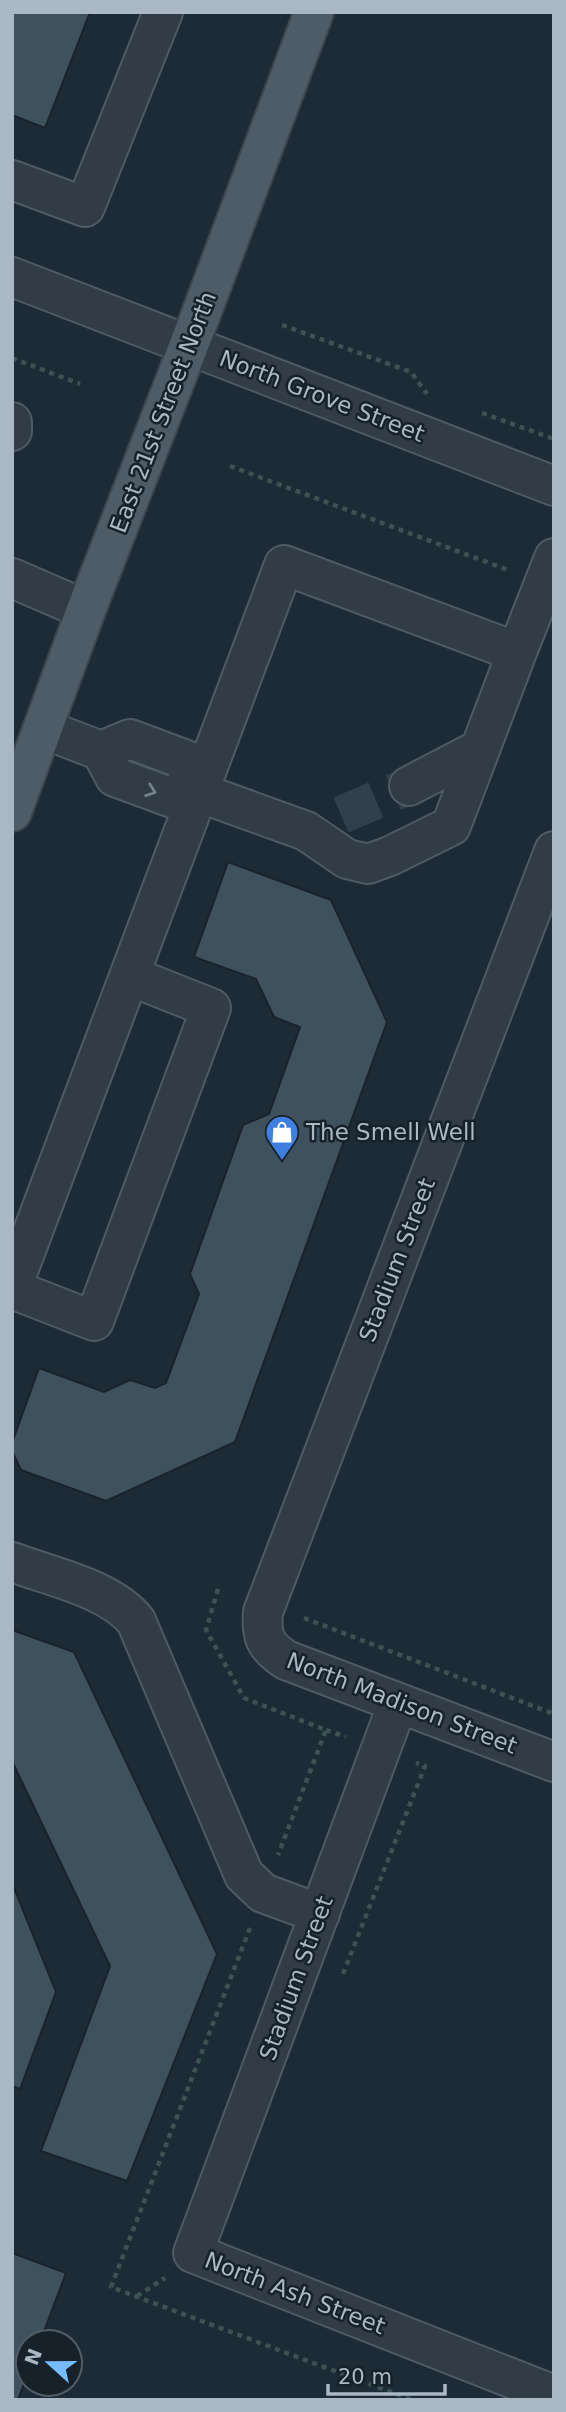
<svg xmlns="http://www.w3.org/2000/svg" width="566" height="2412" font-family="'DejaVu Sans',sans-serif">
  <style>
    .building { fill: #40515e; stroke: #19232c; stroke-width: 2 }
    .lines { fill: none; stroke-linecap: round; stroke-linejoin: round }
    .minor-tunnel { stroke: #32404b; stroke-width: 38; stroke-dasharray: 38 19; stroke-linecap: butt }
    .minor-casing { stroke: #4e5a65; stroke-width: 42 }
    .major-casing { stroke: #3a4550; stroke-width: 42 }
    .path { stroke: #3d5353; stroke-width: 4.5; stroke-dasharray: 5 5; stroke-linecap: butt }
    .minor { stroke: #313c46; stroke-width: 38 }
    .major { stroke: #4e5c67; stroke-width: 38 }
    .oneway { stroke: #74808b }
    .labels { text-anchor: middle; dominant-baseline: central; stroke-width: 5; stroke-linejoin: round; paint-order: stroke }
    .street-label { font-size: 23px; fill: #aab7c4; stroke: #17212a }
    .poi-label { font-size: 23px; fill: #aab7c4; stroke: #17212a; text-anchor: start }
  </style>
  <rect width="100%" height="100%" fill="#1d2b36"/>
  <path class="building" d="M12,12H90L45,128L12,115Z
    M228,862L331,900L387,1022L235,1442L106,1501L21,1470L12,1451V1443L39,1368L104,1392L130,1380L155,1388L166,1383L199,1294L190,1274L243,1125L269,1114L300,1027L274,1017L256,979L194,957Z
    M12,1630L74,1652L217,1954L127,2181L41,2151L110,1966L12,1761Z
    M12,1883L56,1992L20,2089L12,2086Z
    M12,2253L66,2273L40,2342H28V2373L18,2400H12Z"/>
  <g class="lines">
    <path class="minor-tunnel" d="M341,815L409,786"/>
    <defs>
      <path id="minor" d="M12,180L85,207L163,12
        M12,277L554,486
        M12,422V431
        M12,578L86,610
        M44,729L101,751L115,777L175,799L187,788L189,761L130,739L101,751
        M409,786L480,749
        M187,788L306,831L347,859L368,864L390,856L451,826L517,652
        M554,851L263,1612C261,1637 265,1646 286,1660L554,1762
        M12,1287L284,565L517,652L554,558
        M12,1289L94,1321L211,1008L130,976
        M12,1562C52,1577 109,1588 136,1621L244,1875L263,1893L320,1914
        M398,1703L193,2253L554,2395"/>
      <path id="major" d="M12,812L86,610L201,314L314,12"/>
    </defs>
    <use href="#minor" class="minor-casing"/>
    <use href="#major" class="major-casing"/>
    <path class="path" d="M282,325L411,372L427,394
      M12,358L80,384
      M482,413L554,439
      M230,466L508,570
      M218,1589L206,1630L244,1698L326,1730L278,1855
      M304,1618L554,1714
      M326,1730L346,1737
      M250,1928L111,2287L412,2400
      M343,1974L425,1766L416,1763
      M137,2296L165,2278"/>
    <use href="#minor" class="minor"/>
    <use href="#major" class="major"/>
  </g>
  <defs><path id="oneway-chevron" d="M-2-3.5L2.5 0L-2 3.5" fill="none" stroke-width="1.6" stroke-linecap="round" stroke-linejoin="round" transform="scale(1.75)"/></defs>
  <use class="oneway" href="#oneway-chevron" transform="translate(151 791) rotate(20)"/>
  <defs>
    <symbol id="shop-pin" viewBox="-11 -11 22 30"><path d="M0 17L-7.5 6A9.5 9.5 0 1 1 7.5 6Z" fill="#3f7fe0" stroke="#17212a"/><path d="M-5-2.5h2.3a2.7 3.5 0 0 1 5.4 0H5L5.5 6h-11ZM-1.5-2.5h3a1.5 2.3 0 0 0-3 0Z" fill="#fff"/></symbol>
  </defs>
  <g fill-rule="evenodd">
    <use href="#shop-pin" x="263" y="1113" width="38" height="52"/>
  </g>
  <g class="labels">
    <g class="street-label">
      <text transform="translate(322 396) rotate(21)">North Grove Street</text>
      <text transform="translate(163 412) rotate(-69)">East 21st Street North</text>
      <text transform="translate(397 1260) rotate(-69)">Stadium Street</text>
      <text transform="translate(402 1703) rotate(21)">North Madison Street</text>
      <text transform="translate(296 1978) rotate(-70)">Stadium Street</text>
      <text transform="translate(295 2293) rotate(21)">North Ash Street</text>
    </g>
    <g class="poi-label">
      <text x="306" y="1132">The Smell Well</text>
    </g>
  </g>
  <rect width="566" height="2412" fill="none" stroke="#aab7c4" stroke-width="28"/>
  <g transform="translate(49 2363) rotate(291)"><circle r="33" fill="#17212a" stroke="#525d68" stroke-width="2"/>
  <path d="M0-5L12 26L0 18L-12 26Z" fill="#76bbfd"/>
  <text y="-10" font-size="19" font-weight="bold" text-anchor="middle" fill="#aab7c4">N</text>
  </g>
  <path d="M328 2384v10h117v-10" fill="none" stroke="#aab7c4" stroke-width="3.5"/>
  <text x="338" y="2384" font-size="21" fill="#aab7c4" stroke="#17212a" stroke-width="5" paint-order="stroke">20 m</text>
</svg>
